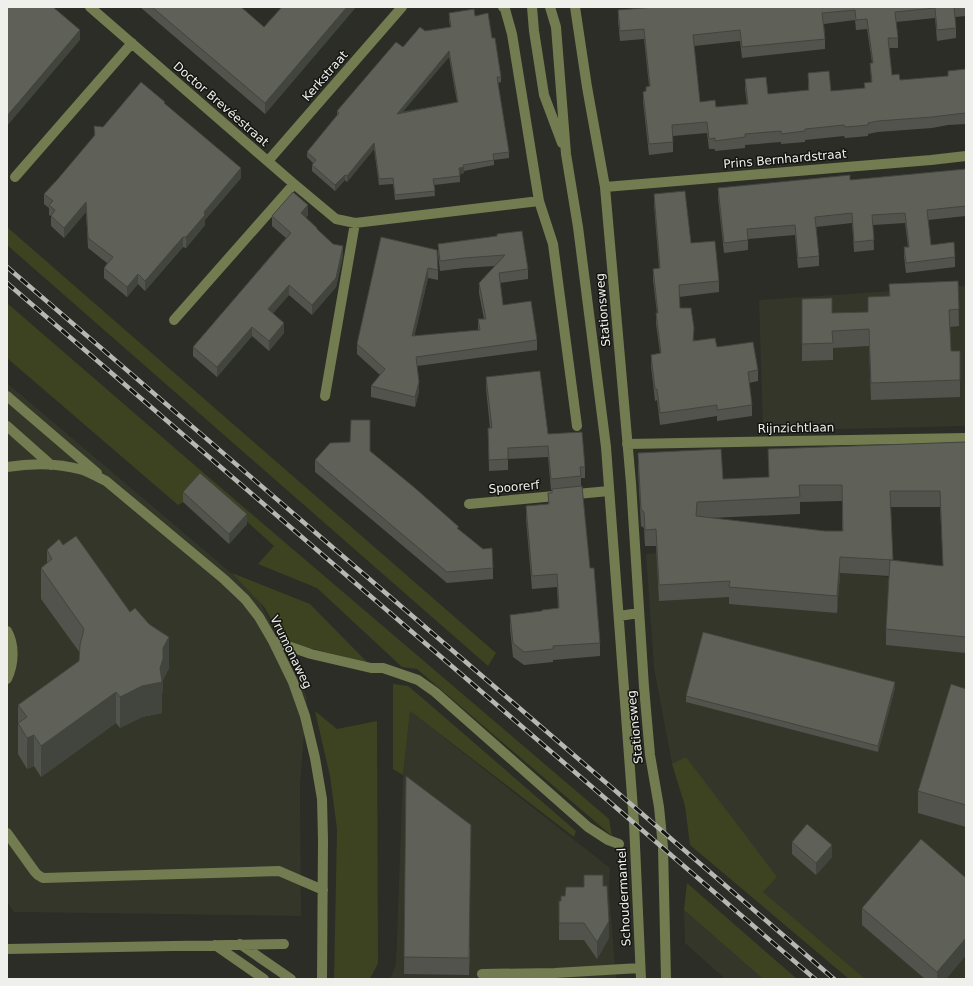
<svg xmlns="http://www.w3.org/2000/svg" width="973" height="986" font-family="'DejaVu Sans',sans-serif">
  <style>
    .built { fill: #333629 }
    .green { fill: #3d4320 }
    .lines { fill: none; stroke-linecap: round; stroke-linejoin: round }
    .minor { stroke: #737b50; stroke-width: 10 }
    .rail-casing { stroke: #b7b8b4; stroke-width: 4.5 }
    .rail { stroke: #141411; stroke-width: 3; stroke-dasharray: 9; stroke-linecap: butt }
    .wall { fill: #52534d; fill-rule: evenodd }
    .shaded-wall { fill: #42443e }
    .building { fill: #5f6159; stroke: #42443e; fill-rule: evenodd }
    .labels { text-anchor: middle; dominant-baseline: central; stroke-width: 3; stroke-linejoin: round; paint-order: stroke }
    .street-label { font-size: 12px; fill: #eff0ec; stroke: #141411 }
  </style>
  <rect width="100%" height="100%" fill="#2b2d26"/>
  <path class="built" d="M966,286V426L763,431L759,300Z
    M7,383L256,594L307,697L300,785L301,916L14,912L7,902Z
    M723,548L768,567L891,577L966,585V979H862L759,891L672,764L654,668L646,554Z
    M410,711L610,868L609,890L616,979H390L396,964L403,775Z
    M684,910L763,979H725L685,943Z"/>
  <path class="green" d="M7,227L496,653L488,666L7,245Z
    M7,303L206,475L609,819L612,836L417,669L402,667L317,588L258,564L274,546L201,480L183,502L178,505L7,358Z
    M232,573L310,604L368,663L283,641L265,608Z
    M393,684L408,686L427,702L576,831L574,837L410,711L403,775L393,769Z
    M315,711L337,729L377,721L378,963L370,979H334L337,829L330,776Z
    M686,757L777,877L763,892L865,979H849L690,845L685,806L672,764Z
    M687,883L797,979H763L684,910Z"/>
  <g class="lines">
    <path class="minor" d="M90,7L294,184L336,219L355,223L539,201
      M503,7L505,9L512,34L539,201L553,244L577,426
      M532,7L534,31L544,95L562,143
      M550,7L556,27L566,154L578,227L606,447L634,823L641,979
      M575,7L587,87L605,187L631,483L644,687L650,755L659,807L663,847L666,979
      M268,161L402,7
      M15,177L132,43
      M605,187L931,160L966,156
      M174,320L294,184
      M7,396L97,473
      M325,396L355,223
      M7,426L51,465
      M627,444L966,438
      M7,467C31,463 59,463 83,470C91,473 98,477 106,481L225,580L245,599L259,617L273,641L293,682L305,716L315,758L322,799L323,840L322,979
      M469,504L609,491
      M619,616L639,613
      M7,631C15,645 14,664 7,679
      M273,641L311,654L371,668H383L418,680L435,692L588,827L608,840L619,844
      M7,833L35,872L38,875L43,878L279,871L323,890
      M240,944L291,979
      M215,945L264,979
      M7,949L284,944
      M482,974L555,973L640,968"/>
    <defs>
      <path id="rail" d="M7,267L834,979
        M7,283L815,979"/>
    </defs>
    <use href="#rail" class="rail-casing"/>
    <use href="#rail" class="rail"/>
  </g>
  <path class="wall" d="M140,7H241L264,27L282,7H356L265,114Z
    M656,7H966V16L955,17L956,28V38L937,41L935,18L896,22L898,38V48H889L892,75L900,80L948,76V71L966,69V124L948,125L932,128L878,132L868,134V136L858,137L845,138L844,136L805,140V142L781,144V142L745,145V148L715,151V149H709L707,133L673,136V152L649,155L643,102V92L646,91V87L649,86L644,39L620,41L618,21V10ZM855,20L856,30L867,29L872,63H870L871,82L864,88L831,91L808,73V90L768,94L745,79V89L747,104L716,107L700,102L694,46L740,41L742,58L825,49V39L824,24Z
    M449,13L475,16L492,38L501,77V82L498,83L509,152V158L494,160V165L464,171V173L460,174V182L434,185L435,196L395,200L393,184L379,185L374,149L347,182L345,180L335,191L312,171V165L313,163L307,157V152L337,115V111L403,47L425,31L450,27L449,19ZM449,57L457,102L402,112Z
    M165,104L241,178L205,220V225L186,248L183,247L145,291L138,284L127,297L104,278V268L107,263L88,248L86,212L64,238L51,226V216L49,215V208L44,204V194L57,180L94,137V126L103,127Z
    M966,169V216L928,220L931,245L955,257V267L906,273L904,257V247H908L905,223L873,225L874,250L854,252L852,223L816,227L819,256V266L798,268L795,235L748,239V250L724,253L718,198V188L850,180Z
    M654,194L719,281V292L679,297L680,308L694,340L717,347L758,370V381L749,383L752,405V416L717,421V416L660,425L657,400L655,401L651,366V355L660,353L656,324V313H657L653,280V269L659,268L654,205Z
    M308,215L306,218L343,256L336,287L312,315L289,295L273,313L284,333L269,351L252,336L217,377L193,356V347L286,238L272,226V216Z
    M497,236L528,269V279L500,283L503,305L537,340V350L417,366L419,392L415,407L371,397V386L380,375L357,354V344L381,237L438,270V280L428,278L414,336L478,330V319H484L479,293V283L495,266L464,268L440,271L438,254V244Z
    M958,281L959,326L950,327L951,351L960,380V397L871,400L869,346L833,348V360L802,361V299L832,313L868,312V297L889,296V284Z
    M486,377L585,467V478H581V487L590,568L600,643V656L553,660V662L524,665L513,657L510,628V615L542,611L558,608L557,587L532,589L526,519V506L548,504V493H552V490H551L548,457L508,459V470L489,471L488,428H490L486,388Z
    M966,442V653L886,645V629L889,576L840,573L837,613L729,604V597L659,601L656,546H645L644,528L641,526L638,470V453L723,479L769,477L768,449ZM842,501V531H825L711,518L800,514V502ZM890,507H940L943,566L893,560Z
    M370,451L493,568V579L447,583L326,481L315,472V460Z
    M183,492L247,524L229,544L183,502Z
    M63,545L169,668L163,680V690L162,694V713L142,717L120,728L116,723L41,777L34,766L27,769L18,754V705L79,661L80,653L41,599V568L47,563V550Z
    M895,688L878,752L686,702V696Z
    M966,689V827L918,813V791Z
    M406,776L470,949L469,975L404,974Z
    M792,842L832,857L816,875L792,854Z
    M966,878V955L946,979H925L862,925V908Z
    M603,886L609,938L597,959L584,940H559V901H561L565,896Z"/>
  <path class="shaded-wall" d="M347,7H356L265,114V103Z
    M80,30V40L7,126V116Z
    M449,51V57L397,119V114Z
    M374,143V149L347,182V176Z
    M464,167V173L459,174V168Z
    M241,168V178L205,220V225L186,248V237L204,212Z
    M345,175V180L335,191V185Z
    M86,202V212L64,238V228Z
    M308,205V215L301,223V213Z
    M183,237V247L145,291V281Z
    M343,246V256L336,287L312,315V305Z
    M428,268V278L412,347V336Z
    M138,274V284L127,297V287Z
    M289,285V295L268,319V309Z
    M284,323V333L269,351V341Z
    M252,327V336L217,377V367Z
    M419,382V392L415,407V397Z
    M247,514V524L229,544V534Z
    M840,557V573L837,613V596Z
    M169,637V668L163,680V690L162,694V713L142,717L120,728V697L163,648Z
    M895,682V688L878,752V746Z
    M116,692V723L41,777V746Z
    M34,735V766L27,769V738Z
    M832,845V857L816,875V863Z
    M609,921V938L597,959V942Z
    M966,938V955L946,979H937V972Z"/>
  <path class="building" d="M7,7H53L80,30L7,116Z
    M152,7H241L264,27L282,7H347L265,103Z
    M656,7H954L956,28L937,30L935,8L895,12L898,38H888L892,75L899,74L900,80L948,76V71L966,69V113L948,115L932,117L878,121L868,123V125L858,126L845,127L844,125L805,129V131L781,134V131L745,134V137L715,141V138L709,139L707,122L672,125L673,142L649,144L643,92L646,91V87L650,86L644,29L620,31L618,10ZM855,10L856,20L867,19L873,63H870L872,82L864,83L865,88L831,91L829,71L808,73L809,90L768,94L766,77L745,79L748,104L716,107L715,100L700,102L693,35L740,30L742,47L825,39L822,13Z
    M474,9L475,16L488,13L492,38H495L501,77H497L509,152L493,154L494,160L463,165L464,167L459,168L460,176L433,179L435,191L395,195L393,178L379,179L374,143L347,176L345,175L335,185L312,165L316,160L307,152L339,113L337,111L396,42L403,47L420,27L425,31L451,27L449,13ZM449,51L458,102L397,114Z
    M141,82L165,102L164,103L241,168L204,212L205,215L186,237H183L145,281L138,274L127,287L104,268L113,257L88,238L86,202L64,228L51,216L55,210L49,205L53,201L44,194L57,180L95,135L94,126L103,127Z
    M966,169V206L927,210L931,245L954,242L955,257L906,263L904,247H909L905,213L872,215L874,240L854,242L852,213L815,217L819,256L798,258L795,225L747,229L748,240L724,243L718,188L850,175V180Z
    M685,191L691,243L715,241L719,281L679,285L680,308H691L694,328L693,341L715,338L717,347L753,342L758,370L748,372L752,405L717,410V405L660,413L657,389H655L651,355L661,353L656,313H658L653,269L660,268L654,194Z
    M293,192L308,205L301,213L317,228V229L333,244L343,246L336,278L312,305L289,285L268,309L284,323L269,341L252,327L217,367L193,347L291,233L272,216Z
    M522,231L528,269L499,273L503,305L531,301L537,340L416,357L419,382L415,397L371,386L385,369L357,344L381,237L437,250L438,270L428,268L412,336L480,330L478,319H486L479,283L505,255L464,258L440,261L438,244L497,236V234Z
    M958,281L959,309L949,310L951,351H960V380L871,383L869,329L832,331L833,343L802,344V299L832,298V313L868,312V297L890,296L889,284Z
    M540,371L548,434L582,432L585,467H580L581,476L551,479L548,446L508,448V459L489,460L488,428H492L486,377Z
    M351,420H370V451L415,488L459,527L457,528L483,549L492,548L493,568L447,572L326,470L315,460L330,443L350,442Z
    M966,442V637L886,629L890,560L943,566L940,491H890L893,560L840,557L837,596L729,587L730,581L659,585L656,529L645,530L644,512L641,509L638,453L721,449L723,479L769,477L768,449ZM799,485H842L843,531H825L696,516L697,502L800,497Z
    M200,473L247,514L229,534L183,492Z
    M582,486L590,568H594L600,643L553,646V649L524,652L513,643L510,615L542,611V610L559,608L557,574L532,576L526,506L549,504L548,493H552V489Z
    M76,536L130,612L135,608L149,624L161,632L169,637L163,648V659L160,668L162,682L142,686L120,697L116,692L41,746L34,735L27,738L18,723L27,717L18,705L79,661L80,645L84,629L41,568L52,559L47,550L59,539L63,545Z
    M703,632L895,682L878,746L686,696Z
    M951,684L966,689V805L918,791Z
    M406,776L471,825L469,958L404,957Z
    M807,824L832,845L816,863L792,842Z
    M921,839L966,878V938L937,972L862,908Z
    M584,875H603V886H607L609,921L597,942L584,923H559V901H561V896H565L566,887H584Z"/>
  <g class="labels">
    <g class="street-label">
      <text transform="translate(325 76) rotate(-49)">Kerkstraat</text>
      <text transform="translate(221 104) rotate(41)">Doctor Brevéestraat</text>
      <text transform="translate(785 159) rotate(-5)">Prins Bernhardstraat</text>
      <text transform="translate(603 310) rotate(-95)">Stationsweg</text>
      <text transform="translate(796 428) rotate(-1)">Rijnzichtlaan</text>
      <text transform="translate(514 487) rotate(-5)">Spoorerf</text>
      <text transform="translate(291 652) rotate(64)">Vrumonaweg</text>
      <text transform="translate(635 727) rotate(-96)">Stationsweg</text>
      <text transform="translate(624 897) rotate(-93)">Schoudermantel</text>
    </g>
  </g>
  <rect width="973" height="986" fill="none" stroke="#eff0ec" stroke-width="16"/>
</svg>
